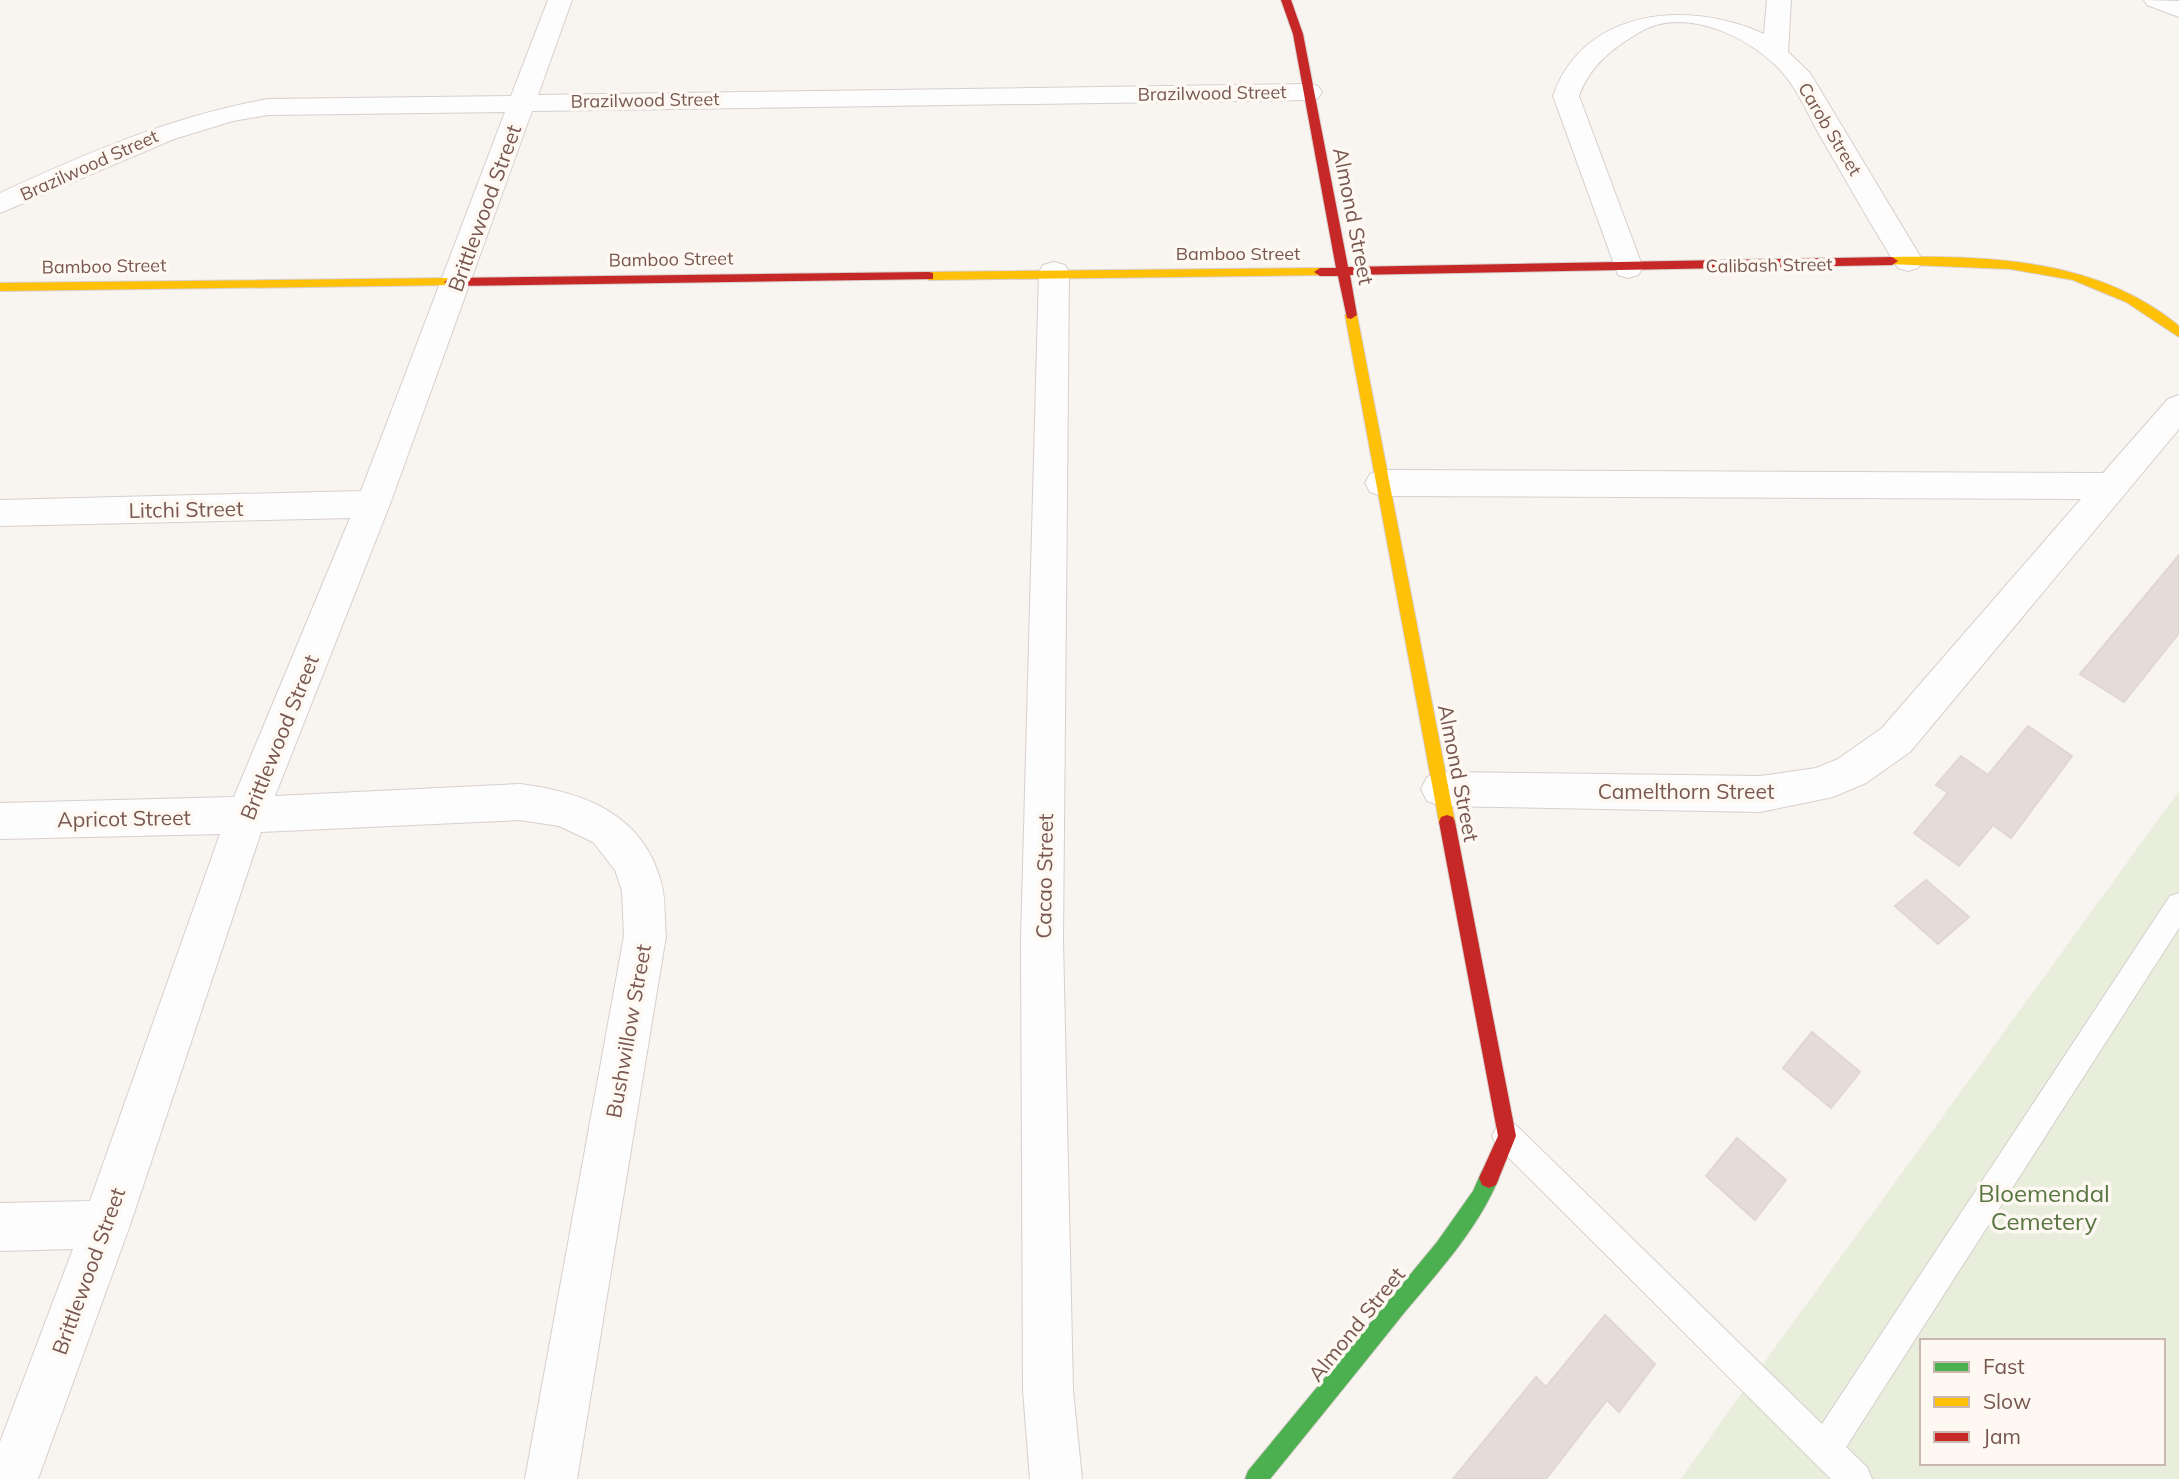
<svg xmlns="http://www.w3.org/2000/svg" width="2179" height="1479" font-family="Mulish,sans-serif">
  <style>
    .green { fill: #e8eedb; fill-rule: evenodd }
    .building { fill: #e5dcd7; stroke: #e1d6d2; stroke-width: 2 }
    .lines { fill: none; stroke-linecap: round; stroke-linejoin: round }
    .lane-casing { stroke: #d7cfcc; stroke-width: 2 }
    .street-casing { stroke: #d7cfcc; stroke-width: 2 }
    .fast-casing { stroke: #d8cfcb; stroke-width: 2 }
    .slow-casing { stroke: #d8cfcb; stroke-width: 2 }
    .jam-casing { stroke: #d8cfcb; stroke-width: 2 }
    .lane { fill: #fefdfd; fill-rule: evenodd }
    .street { fill: #fefdfd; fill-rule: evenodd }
    .fast { fill: #4caf50; fill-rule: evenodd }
    .slow { fill: #ffc107; fill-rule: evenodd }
    .jam { fill: #c62828; fill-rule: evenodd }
    .labels { text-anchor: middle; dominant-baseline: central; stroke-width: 7; stroke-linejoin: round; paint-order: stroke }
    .far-street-label { font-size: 18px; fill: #77574e; stroke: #fef8f2 }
    .street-label { font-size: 21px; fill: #77574e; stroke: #fef8f2 }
    .near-park-label { font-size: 24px; fill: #5a7643; stroke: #fef8f2 }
  </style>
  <rect width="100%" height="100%" fill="#f8f4f0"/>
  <path class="green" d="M2179,791V1479H1681L1721,1422ZM1922,1341H2163V1463H1922Z"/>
  <path class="building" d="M2179,555V633L2124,702L2080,674Z
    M2028,726L2072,756L2011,838L1993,825L1959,866L1914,833L1948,793L1936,785L1961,756L1988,775Z
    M1926,880L1969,917L1938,944L1895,906Z
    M1812,1032L1860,1072L1831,1108L1783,1068Z
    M1737,1138L1786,1180L1755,1220L1706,1176Z
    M1605,1315L1655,1364L1619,1412L1607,1400L1546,1479H1453L1536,1377L1546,1387Z"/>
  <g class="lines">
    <defs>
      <path id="lane" d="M2179,893V928L1846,1447L1867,1467L1872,1479H1831L1497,1146L1492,1136L1497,1126L1507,1121L1517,1126L1822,1424L2170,896Z"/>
      <path id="street" d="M548,0H572L538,95L1309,84L1318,86L1322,92L1318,98L1309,100L532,111L390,504L275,796L520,784C584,792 643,814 661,882C666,899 664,918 666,936L577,1479H525L624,936L622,891L615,870L593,842L559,826L520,820L261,832L130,1225L38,1479H0V1442L73,1249L0,1251V1203L90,1201L220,834L0,839V803L234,797L350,518L0,526V500L361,491L505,112L268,115L233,121L174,139L0,213V193C87,153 173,116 268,99L511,96Z
        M1767,0H1791L1788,52L1810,73L1923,261L1918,268L1908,271L1898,268C1870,224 1845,178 1819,134C1809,116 1800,95 1787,78C1757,39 1685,4 1640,32C1613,48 1590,65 1579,96L1643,268L1638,275L1628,278L1618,275L1553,96C1584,7 1690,0 1764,34Z
        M2144,0L2179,1V17L2147,5Z
        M1054,262L1065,265L1069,272L1063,940L1073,1390L1082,1479H1030L1023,1390L1021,940L1039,272L1043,265Z
        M2179,395V429L1910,752L1866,783L1833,797L1760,812L1441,806L1427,801L1421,789L1427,777L1441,772L1760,776L1816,768L1838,759L1882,728L2081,499L1382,496L1370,492L1365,483L1370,474L1382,470L2103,473L2168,399Z"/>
      <path id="fast" d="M1489,1168L1496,1171L1499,1178C1478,1229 1439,1271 1404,1313C1360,1368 1315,1424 1270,1479H1245L1248,1471L1437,1242L1473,1191L1482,1171Z"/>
      <path id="slow" d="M1892,257C1992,256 2098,259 2179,326V337L2126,302L2073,280L2010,269L1888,264V258Z
        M1320,268L1324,269V275L929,280L923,276L929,272Z
        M450,278L456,282L454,285L0,291V283Z
        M1351,311L1357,315L1455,822L1453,827L1447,829L1441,827L1439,822L1345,315Z"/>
      <path id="jam" d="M1281,0H1291L1303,34L1348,267L1892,257L1898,261L1892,265L1350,275L1357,315L1351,319L1347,318L1338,276H1320L1314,272L1320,268H1336L1293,34Z
        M929,272L933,273V279L450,286L444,282L450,278Z
        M1447,815L1453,817L1455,822L1516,1136L1496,1185L1489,1188L1482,1185L1479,1178L1498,1136L1439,822L1441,817Z"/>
    </defs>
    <use href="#lane" class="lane-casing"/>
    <use href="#street" class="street-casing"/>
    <use href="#fast" class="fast-casing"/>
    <use href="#slow" class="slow-casing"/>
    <use href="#jam" class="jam-casing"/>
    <use href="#lane" class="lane"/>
    <use href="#street" class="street"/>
    <use href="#fast" class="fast"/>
    <use href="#slow" class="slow"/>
    <use href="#jam" class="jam"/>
  </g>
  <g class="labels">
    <g class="far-street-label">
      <text transform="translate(1212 93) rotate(-1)">Brazilwood Street</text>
      <text transform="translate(645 100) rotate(-1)">Brazilwood Street</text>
      <text transform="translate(1830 129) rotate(59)">Carob Street</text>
      <text transform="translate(89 165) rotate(-24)">Brazilwood Street</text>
      <text x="1238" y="253">Bamboo Street</text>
      <text transform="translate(671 259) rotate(-1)">Bamboo Street</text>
      <text transform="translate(1769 265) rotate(-1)">Calibash Street</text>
      <text transform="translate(104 266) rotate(-1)">Bamboo Street</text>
    </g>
    <g class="street-label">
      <text transform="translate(484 208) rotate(-70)">Brittlewood Street</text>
      <text transform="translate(1354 216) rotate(79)">Almond Street</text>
      <text transform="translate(186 509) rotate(-1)">Litchi Street</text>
      <text transform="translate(279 737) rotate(-68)">Brittlewood Street</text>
      <text transform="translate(1459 773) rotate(79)">Almond Street</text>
      <text x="1686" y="791">Camelthorn Street</text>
      <text transform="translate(124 818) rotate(-1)">Apricot Street</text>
      <text transform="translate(1044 876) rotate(-89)">Cacao Street</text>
      <text transform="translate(628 1031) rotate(-80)">Bushwillow Street</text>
      <text transform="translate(88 1271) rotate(-70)">Brittlewood Street</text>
      <text transform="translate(1356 1324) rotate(-51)">Almond Street</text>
    </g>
    <g class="near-park-label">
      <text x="2044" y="1193">Bloemendal<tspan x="2044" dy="28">Cemetery</tspan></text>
    </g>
  </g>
  <rect x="1920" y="1339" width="245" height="126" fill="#fef8f2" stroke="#c8b8b0" stroke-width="2"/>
  <rect x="1934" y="1362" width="35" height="10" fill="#4caf50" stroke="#c8b8b0" stroke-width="2"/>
  <text x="1983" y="1374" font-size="21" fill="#77574e">Fast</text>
  <rect x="1934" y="1397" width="35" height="10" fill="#ffc107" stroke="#c8b8b0" stroke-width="2"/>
  <text x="1983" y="1409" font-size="21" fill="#77574e">Slow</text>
  <rect x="1934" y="1432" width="35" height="10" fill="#c62828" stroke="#c8b8b0" stroke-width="2"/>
  <text x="1983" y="1444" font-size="21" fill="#77574e">Jam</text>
</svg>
